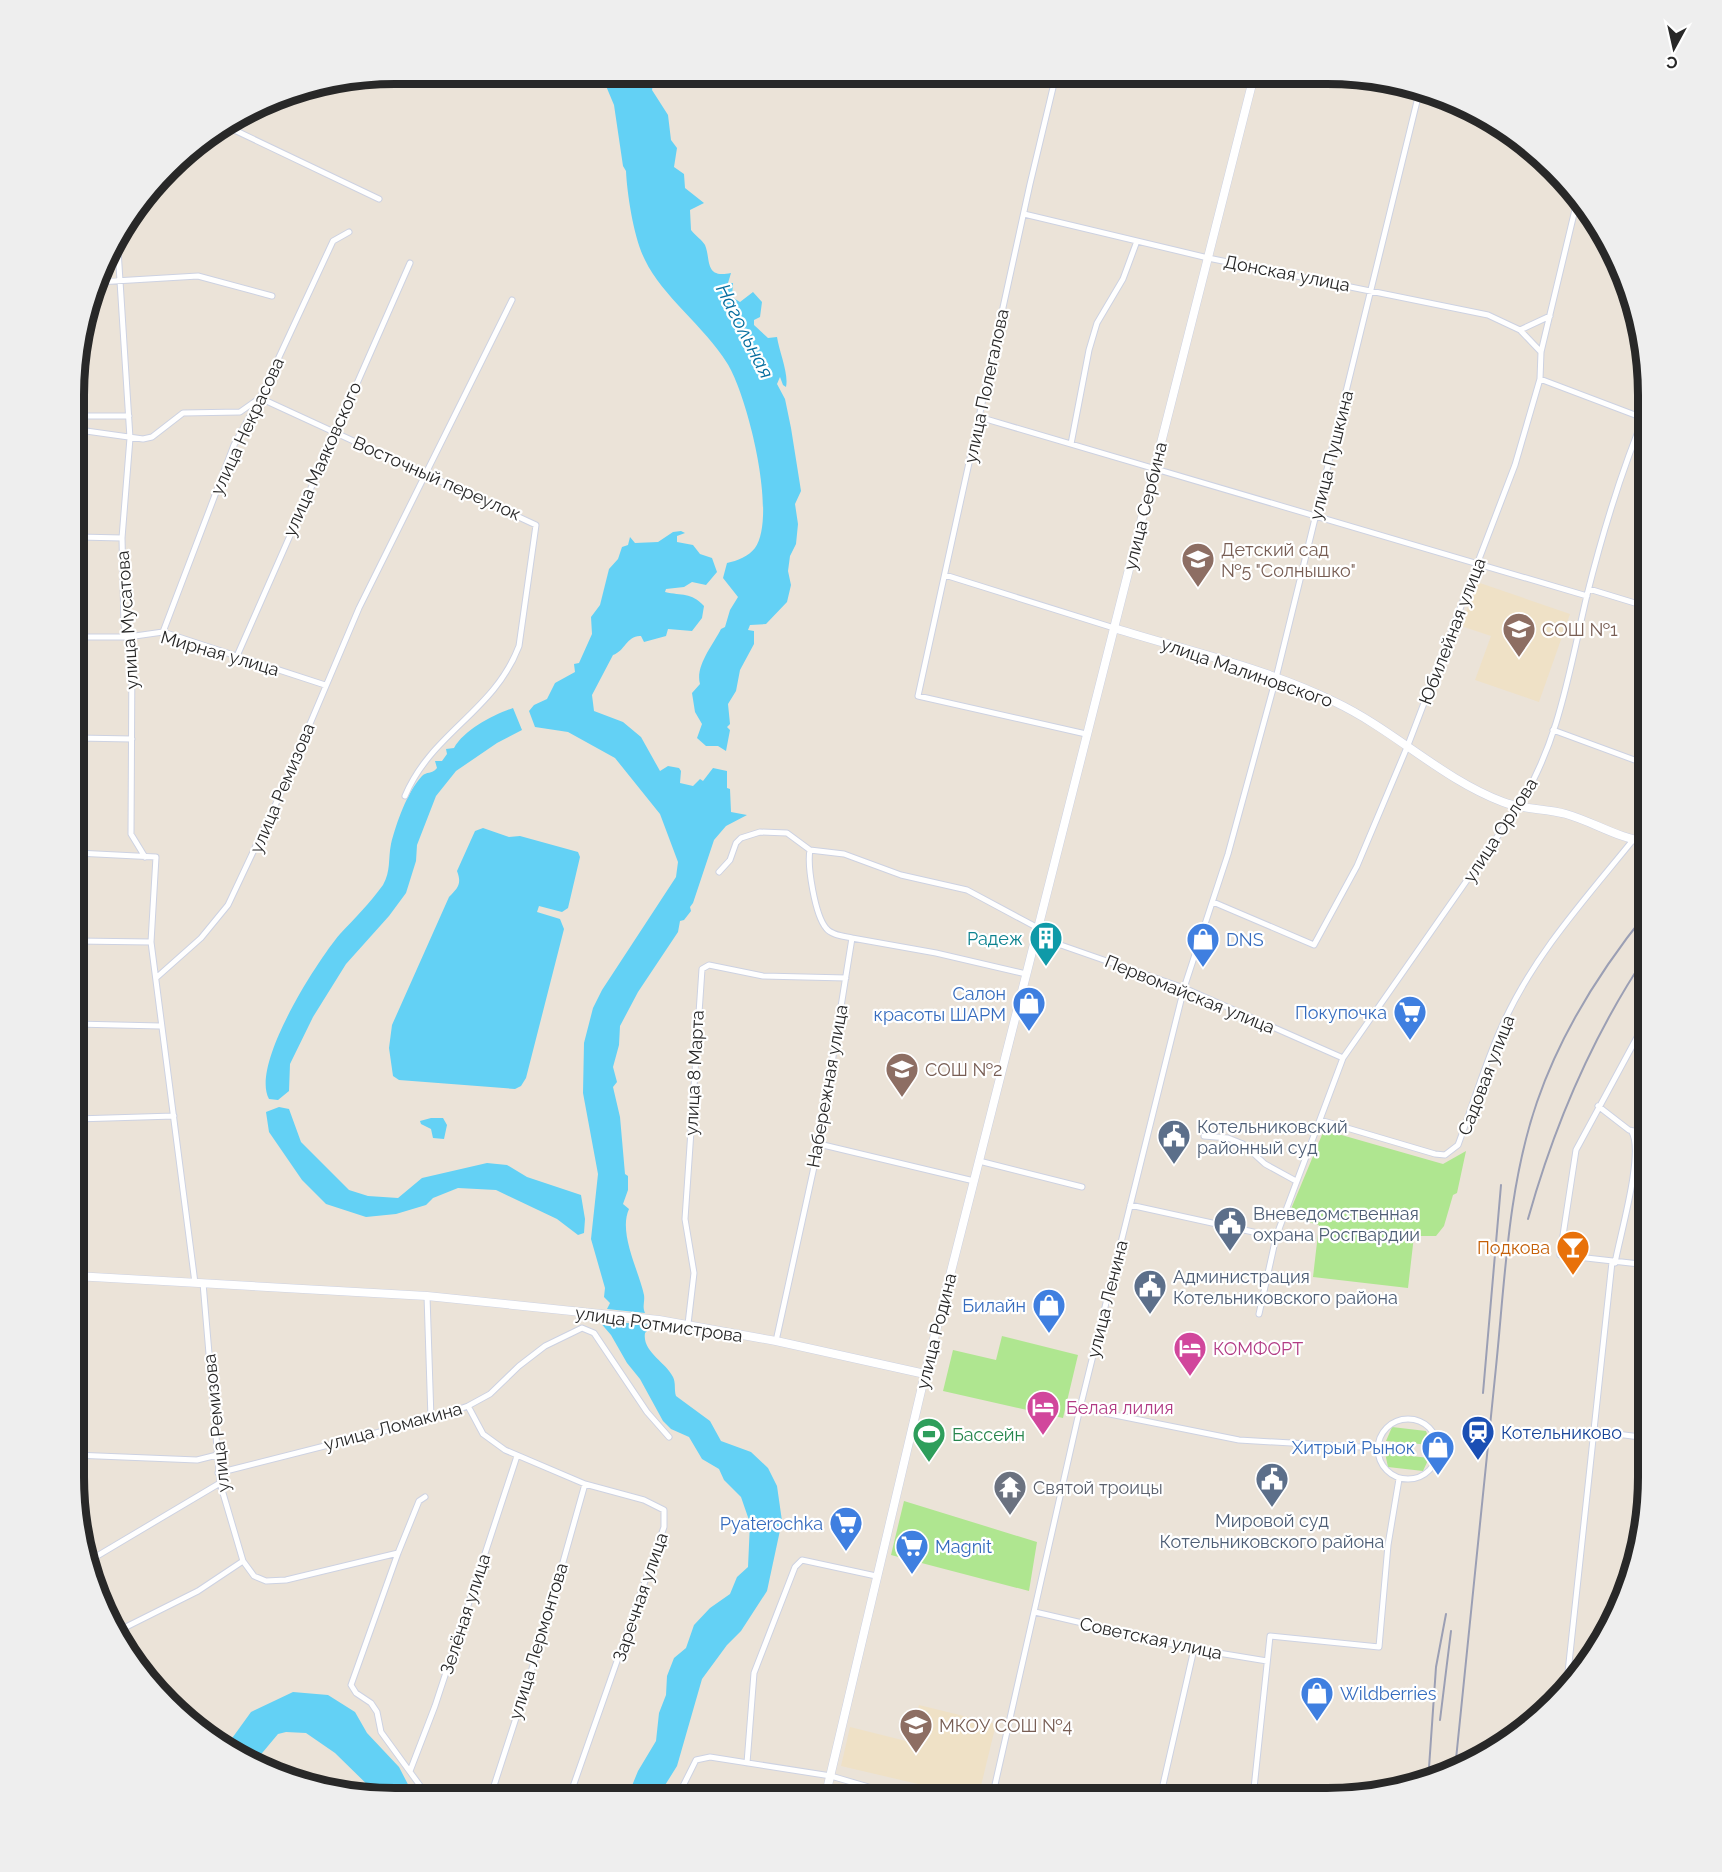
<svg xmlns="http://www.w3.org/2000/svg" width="1722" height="1872" font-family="Raleway,sans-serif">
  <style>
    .education { fill: #efe1c6 }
    .green { fill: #afe690 }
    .water { fill: #63d1f5 }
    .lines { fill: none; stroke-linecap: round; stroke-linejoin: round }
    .street-casing { stroke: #cdd2e2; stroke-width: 7 }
    .secondary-casing { stroke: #cdd2e2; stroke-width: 9 }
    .street { stroke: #fff; stroke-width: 5 }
    .secondary { stroke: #fff; stroke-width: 8 }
    .rail { stroke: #9b9fb4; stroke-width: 2 }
    .labels { text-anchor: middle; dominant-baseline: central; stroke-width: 4.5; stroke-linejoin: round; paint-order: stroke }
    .street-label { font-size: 18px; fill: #282828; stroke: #fff }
    .education-label { font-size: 18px; fill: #785e54; stroke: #fff; text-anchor: start }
    .culture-label { font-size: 18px; fill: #0d838f; stroke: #fff; text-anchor: end }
    .shop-label { font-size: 18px; fill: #366cbe; stroke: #fff; text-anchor: end }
    .service-label { font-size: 18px; fill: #4e5e75; stroke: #fff; text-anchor: start }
    .food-label { font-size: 18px; fill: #c56008; stroke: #fff; text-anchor: end }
    .hotel-label { font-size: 18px; fill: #b23c85; stroke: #fff; text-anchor: start }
    .transit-label { font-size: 18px; fill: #164399; stroke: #fff; text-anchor: start }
    .leisure-label { font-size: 18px; fill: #27864d; stroke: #fff; text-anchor: start }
    .worship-label { font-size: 18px; fill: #5b616d; stroke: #fff; text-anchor: start }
    .water-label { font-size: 20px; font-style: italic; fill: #056d9e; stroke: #fff }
    .rim { fill: none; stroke: #282828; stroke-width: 8 }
  </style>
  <rect width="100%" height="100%" fill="#ebe3d8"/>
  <path class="education" d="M1477,582L1570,614L1539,702L1475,680L1491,636L1461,626Z
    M919,1705L996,1724L978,1798L841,1766L850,1727L910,1742Z"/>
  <path class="green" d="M1324,1130L1443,1164L1466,1151L1457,1193L1453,1195L1444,1226L1436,1236H1414L1408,1288L1313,1277L1319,1225L1294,1218L1295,1213L1291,1209Z
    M1002,1336L1078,1355L1063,1418L943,1391L953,1350L996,1360Z
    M1392,1427L1426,1431L1431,1445L1386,1441Z
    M1385,1453L1429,1458L1423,1471L1388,1467Z
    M904,1501L1037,1542L1029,1591L891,1555Z"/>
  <path class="water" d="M601,74H648L654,79L652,90L668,115L671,140L677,148L674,167L684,174L685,188L704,203L690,210L691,230C695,235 703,241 705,245C711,259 704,279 731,273L728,283H733L732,297L740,302L753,292L762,302L760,317L754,320V325L768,338L777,337C779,351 789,374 786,387L783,385L780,377L777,384L785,399L791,428L801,491L795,504L798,524L796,544L790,556L788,571L791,585L787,602L766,624L750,625L748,630L754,631V644L740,670L736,691L728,704L730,724L727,727L730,730L726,751L718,746H706L697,738L702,724L695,712L692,693L700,684C695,666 713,645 721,629L725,627L730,610L738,597L723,578L727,563C737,561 749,556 755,548C778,516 747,394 727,363C705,327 662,296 645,260C634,239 627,194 626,171L623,166L614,105Z
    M681,531L685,533L677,536V542L693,545L700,554L712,558L717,572L706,585L692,582L684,587L666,589L665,592C682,596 691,592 704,606L702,618L692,631L668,629L666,636L644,642L641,636C627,635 625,651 613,655L592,695L594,711L623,722L641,737L660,771L668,766L679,768L681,771L680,783L693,786L700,779L703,781L713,768L727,771V788L730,789L731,812L747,815L726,826L714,840L693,903L690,907L691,911L684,920L680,921L678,932L638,992L620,1026L619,1045L613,1067L617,1082L613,1087L620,1117L625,1174L628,1176V1190L623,1204L629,1209C618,1233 639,1271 644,1295C645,1302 642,1307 645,1313L607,1309L610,1303L604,1297L605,1288L591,1239L598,1174L583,1093L584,1043L593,1008L602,990L676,877L678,862L660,814L615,758L568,732L535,727L529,711L534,705L547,699L555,683L575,672L574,664L579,663L592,634L591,617L600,605L609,569L618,559L622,547L628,545L630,537L635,543L658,542L673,532Z
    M513,708L522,730L497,743L456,771L436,796L417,845L416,861L406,893L389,916L346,964L313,1017L290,1064L289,1091L278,1100L269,1099C250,1065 317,961 340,934C355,918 370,903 383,885C391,871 388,859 391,844C396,824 407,792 422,776C427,771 431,775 437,768L435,761H442L447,754L446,749L454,748C464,730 493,715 513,708Z
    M483,828L509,837L520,836L578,852L580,857L568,908L562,912L539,906L537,912L560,919L564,929L526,1078L521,1086L515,1089L399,1080L393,1076L389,1048L392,1025L449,897C458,888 462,884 457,871L475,831Z
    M279,1107L289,1109L301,1142L349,1190L368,1196L398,1198L422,1178L487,1163L507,1165L527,1177L581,1195L585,1219L584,1233L578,1235L557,1219L496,1190L458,1188L433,1198L426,1205L396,1214L366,1217L326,1204L302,1180L269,1132L266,1112Z
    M431,1118H443L447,1125L444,1139L433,1138L431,1129L421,1124L420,1121Z
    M599,1321L653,1325L645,1333C642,1352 666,1362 673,1377C676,1383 674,1390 676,1396L710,1421L721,1441L751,1452L768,1468L777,1486L782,1521L767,1591L741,1631L727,1645L702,1679L677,1766L657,1798H627L638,1771L656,1741L659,1713L666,1695L667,1676L674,1658L686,1648L694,1625L710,1608L730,1594L737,1577L748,1567L750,1523L741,1497L724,1480L719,1469L702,1459L689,1437L671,1429L663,1421L640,1379L627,1363L611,1335Z
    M293,1692L328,1695L355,1712L367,1733L399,1767L415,1798H381L335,1753L306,1733L286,1732L278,1734L253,1764L225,1748L251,1712Z"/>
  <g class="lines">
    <defs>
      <path id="street" d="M1056,75L1030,184L918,696L1086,734
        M1318,76L1440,100
        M228,127L379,199
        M1024,214L1208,258L1488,315L1520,330L1541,352
        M117,234L130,438L122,538L124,625L132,651L131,834L145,857
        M98,282L198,276L272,296
        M1520,330L1550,316
        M1540,379L1643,418
        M79,416H129
        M979,417L1587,596
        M79,430L143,439L152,437L183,413L240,412L260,398L536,525L519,646C494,712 432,732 405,796
        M1071,444L1089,350L1097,323L1123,279L1137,241
        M79,537L122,538
        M945,575L1114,628
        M1589,589L1648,607
        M163,632L234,445L260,398L333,241L349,232
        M78,637H128L163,632L325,685
        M237,656L410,263
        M1553,730L1640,762L1648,759
        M78,738L132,739
        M77,853L156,857L151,942L195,1283
        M719,872L730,860L736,843L741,838L760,832L787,833L810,850L844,854L901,875L967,890L1038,928
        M1213,902L1314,945L1357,866L1408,745L1515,465L1540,379L1541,352L1578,197
        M1035,936L1184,988L1343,1058
        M852,938L936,953L1026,974
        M77,941L151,942
        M156,978L201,938L228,905L279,797L359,608L512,300
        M1648,1017L1576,1150L1560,1255L1648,1265
        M76,1024L160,1026
        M1598,1106L1629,1130L1648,1134
        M76,1119L174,1116
        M1320,1120L1435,1154L1445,1155L1458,1145C1473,1105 1485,1063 1503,1024C1534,955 1586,898 1633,840
        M1204,1136L1228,1138L1243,1144L1265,1164L1296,1181
        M819,1144L974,1181
        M979,1161L1082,1187
        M1130,1205L1276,1237
        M1615,1263C1620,1235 1644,1154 1632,1132
        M203,1283L220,1483L243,1561L254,1576L266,1581L286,1580L398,1553L351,1685L356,1693L371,1703L377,1712L381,1732L429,1798
        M427,1296L431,1419
        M1259,1314L1276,1237L1343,1058L1518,807C1559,744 1570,667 1587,595C1603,531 1622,468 1648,407
        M688,1324L694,1273L685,1219L702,969L709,965L763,976L846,978
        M776,1341L819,1144L852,938C843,936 831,935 826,928C815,915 807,866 810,850
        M468,1406L483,1434L505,1450L585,1484L644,1500L664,1510V1527L569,1798
        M1080,1408L1239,1440L1377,1448
        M1378 1449a30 30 0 1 1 60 0a30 30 0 1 1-60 0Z
        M1593,1431L1648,1438
        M74,1455L197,1460L217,1455
        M218,1473L431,1419L468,1406L490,1394L519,1366L545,1346L582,1328L594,1333L647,1412L669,1437
        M398,1553L419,1501L425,1497
        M87,1562L220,1483
        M1035,1612L1194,1649L1267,1661
        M116,1632L198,1591L243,1561
        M1566,1691L1612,1262
        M747,1763L754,1673L795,1567L802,1560L876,1576
        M410,1771L435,1706L517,1456
        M490,1798L540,1644L585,1484
        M677,1798L696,1760L710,1757L831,1776L906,1798
        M992,1798L1080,1408L1184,988L1228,854L1276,678L1419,93
        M1160,1798L1194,1649
        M1253,1798L1270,1636L1379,1647L1388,1545L1399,1479"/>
      <path id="secondary" d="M1114,628C1187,651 1266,668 1335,702C1394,730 1442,779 1503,802C1524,810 1545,808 1566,814C1594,822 1619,839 1648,842
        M75,1276L427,1296L659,1320L776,1341L925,1374
        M825,1798L925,1374L1254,76"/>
    </defs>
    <use href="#street" class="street-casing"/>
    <use href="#secondary" class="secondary-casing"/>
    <use href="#street" class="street"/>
    <use href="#secondary" class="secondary"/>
    <path class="rail" d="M1528,1219C1554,1126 1594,1033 1648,953
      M1483,1393L1501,1185
      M1440,1720L1451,1631
      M1455,1769C1469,1635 1482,1501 1496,1367C1505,1279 1508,1186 1537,1102C1561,1032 1601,969 1648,911
      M1428,1782L1436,1667L1446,1614"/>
  </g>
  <defs>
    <symbol id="school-pin" viewBox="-11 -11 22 30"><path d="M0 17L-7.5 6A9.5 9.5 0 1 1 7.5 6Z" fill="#8d6e63" stroke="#fff"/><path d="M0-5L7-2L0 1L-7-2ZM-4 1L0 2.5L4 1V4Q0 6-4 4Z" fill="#fff"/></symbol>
    <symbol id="building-pin" viewBox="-11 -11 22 30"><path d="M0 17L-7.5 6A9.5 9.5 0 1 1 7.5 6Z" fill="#0f9aa8" stroke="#fff"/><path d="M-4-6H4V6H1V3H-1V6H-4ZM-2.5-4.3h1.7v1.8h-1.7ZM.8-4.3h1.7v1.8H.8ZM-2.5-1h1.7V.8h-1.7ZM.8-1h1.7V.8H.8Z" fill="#fff"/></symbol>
    <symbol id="shop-pin" viewBox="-11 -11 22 30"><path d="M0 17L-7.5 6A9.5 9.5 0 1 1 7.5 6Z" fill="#3f7fe0" stroke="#fff"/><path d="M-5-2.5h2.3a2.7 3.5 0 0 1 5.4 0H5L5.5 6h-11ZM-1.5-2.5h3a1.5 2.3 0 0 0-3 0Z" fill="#fff"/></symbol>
    <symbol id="supermarket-pin" viewBox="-11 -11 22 30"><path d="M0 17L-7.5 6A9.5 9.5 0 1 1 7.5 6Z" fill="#3f7fe0" stroke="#fff"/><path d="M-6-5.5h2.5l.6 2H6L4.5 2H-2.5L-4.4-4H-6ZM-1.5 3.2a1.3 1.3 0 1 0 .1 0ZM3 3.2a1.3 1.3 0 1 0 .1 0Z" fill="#fff"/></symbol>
    <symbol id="civic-pin" viewBox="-11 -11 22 30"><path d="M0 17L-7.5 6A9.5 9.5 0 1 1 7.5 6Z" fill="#5c6f8a" stroke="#fff"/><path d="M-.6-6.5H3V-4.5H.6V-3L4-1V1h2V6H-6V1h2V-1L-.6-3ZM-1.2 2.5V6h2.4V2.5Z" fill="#fff"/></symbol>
    <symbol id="bar-pin" viewBox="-11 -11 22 30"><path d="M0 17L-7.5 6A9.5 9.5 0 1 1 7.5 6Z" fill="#e8710a" stroke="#fff"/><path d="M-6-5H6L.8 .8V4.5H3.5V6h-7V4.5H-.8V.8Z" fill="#fff"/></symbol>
    <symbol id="hotel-pin" viewBox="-11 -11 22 30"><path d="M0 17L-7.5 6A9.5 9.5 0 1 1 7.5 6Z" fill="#d1479c" stroke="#fff"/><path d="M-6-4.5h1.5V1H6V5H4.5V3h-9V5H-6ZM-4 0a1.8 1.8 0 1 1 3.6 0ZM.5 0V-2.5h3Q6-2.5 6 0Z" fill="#fff"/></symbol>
    <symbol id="station-pin" viewBox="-11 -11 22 30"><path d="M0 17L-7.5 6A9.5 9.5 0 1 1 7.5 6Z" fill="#1a4fb4" stroke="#fff"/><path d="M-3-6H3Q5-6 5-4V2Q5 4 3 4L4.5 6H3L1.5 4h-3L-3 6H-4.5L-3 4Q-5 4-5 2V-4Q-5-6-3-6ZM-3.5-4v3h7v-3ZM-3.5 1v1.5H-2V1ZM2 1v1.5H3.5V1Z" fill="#fff"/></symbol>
    <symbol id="stadium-pin" viewBox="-11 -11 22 30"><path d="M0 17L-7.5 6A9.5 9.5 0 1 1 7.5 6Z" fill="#2e9e5b" stroke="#fff"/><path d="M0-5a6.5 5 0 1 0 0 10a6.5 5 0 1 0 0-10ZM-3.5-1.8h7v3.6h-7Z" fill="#fff"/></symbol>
    <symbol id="temple-pin" viewBox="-11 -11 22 30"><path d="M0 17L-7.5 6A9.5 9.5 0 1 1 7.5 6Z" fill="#6b7280" stroke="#fff"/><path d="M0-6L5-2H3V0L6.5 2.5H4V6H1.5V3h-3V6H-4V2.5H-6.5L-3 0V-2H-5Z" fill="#fff"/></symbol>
  </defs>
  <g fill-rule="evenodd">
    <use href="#school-pin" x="1179" y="540" width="38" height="52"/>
    <use href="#school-pin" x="1500" y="610" width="38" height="52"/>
    <use href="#building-pin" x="1027" y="919" width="38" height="52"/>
    <use href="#shop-pin" x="1184" y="920" width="38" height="52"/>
    <use href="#shop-pin" x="1010" y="984" width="38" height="52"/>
    <use href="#supermarket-pin" x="1391" y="993" width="38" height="52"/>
    <use href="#school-pin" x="883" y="1050" width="38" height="52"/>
    <use href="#civic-pin" x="1155" y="1117" width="38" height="52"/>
    <use href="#civic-pin" x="1211" y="1204" width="38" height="52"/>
    <use href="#bar-pin" x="1554" y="1228" width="38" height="52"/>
    <use href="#civic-pin" x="1131" y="1267" width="38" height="52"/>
    <use href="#shop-pin" x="1030" y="1286" width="38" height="52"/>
    <use href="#hotel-pin" x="1171" y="1329" width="38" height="52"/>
    <use href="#hotel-pin" x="1024" y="1388" width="38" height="52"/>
    <use href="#station-pin" x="1459" y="1413" width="38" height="52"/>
    <use href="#stadium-pin" x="910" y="1415" width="38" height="52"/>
    <use href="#shop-pin" x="1419" y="1428" width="38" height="52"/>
    <use href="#civic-pin" x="1253" y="1460" width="38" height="52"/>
    <use href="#temple-pin" x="991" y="1468" width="38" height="52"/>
    <use href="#supermarket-pin" x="827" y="1504" width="38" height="52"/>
    <use href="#supermarket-pin" x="893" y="1527" width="38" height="52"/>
    <use href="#shop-pin" x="1298" y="1674" width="38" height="52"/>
    <use href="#school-pin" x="897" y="1706" width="38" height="52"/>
  </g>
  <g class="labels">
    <g class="street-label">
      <text transform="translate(1287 273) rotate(11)">Донская улица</text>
      <text transform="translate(986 386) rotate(-78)">улица Полегалова</text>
      <text transform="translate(247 426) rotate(-65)">улица Некрасова</text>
      <text transform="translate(1331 455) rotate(-76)">улица Пушкина</text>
      <text transform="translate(322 459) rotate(-66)">улица Маяковского</text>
      <text transform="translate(437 478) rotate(24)">Восточный переулок</text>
      <text transform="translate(1145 506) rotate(-76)">улица Сербина</text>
      <text transform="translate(127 620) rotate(-94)">улица Мусатова</text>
      <text transform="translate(1452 631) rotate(-69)">Юбилейная улица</text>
      <text transform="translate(220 653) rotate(16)">Мирная улица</text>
      <text transform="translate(1247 672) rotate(19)">улица Малиновского</text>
      <text transform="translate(282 788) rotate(-67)">улица Ремизова</text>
      <text transform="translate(1500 830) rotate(-57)">улица Орлова</text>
      <text transform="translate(1190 994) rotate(22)">Первомайская улица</text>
      <text transform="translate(694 1073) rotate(-87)">улица 8 Марта</text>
      <text transform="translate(1486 1075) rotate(-69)">Садовая улица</text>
      <text transform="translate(827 1086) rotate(-80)">Набережная улица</text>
      <text transform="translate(1107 1299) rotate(-76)">улица Ленина</text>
      <text transform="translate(659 1324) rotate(8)">улица Ротмистрова</text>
      <text transform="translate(936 1331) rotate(-76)">улица Родина</text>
      <text transform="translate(216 1423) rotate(-96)">улица Ремизова</text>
      <text transform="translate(393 1426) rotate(-15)">улица Ломакина</text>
      <text transform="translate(640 1597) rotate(-71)">Заречная улица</text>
      <text transform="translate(465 1614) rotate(-72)">Зелёная улица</text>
      <text transform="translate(1151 1638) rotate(12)">Советская улица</text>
      <text transform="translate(538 1641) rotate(-73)">улица Лермонтова</text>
    </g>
    <g class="education-label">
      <text x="1221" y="549">Детский сад<tspan x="1221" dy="21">№5 "Солнышко"</tspan></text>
      <text x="1542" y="629">СОШ №1</text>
      <text x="925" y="1069">СОШ №2</text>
      <text x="939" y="1725">МКОУ СОШ №4</text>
    </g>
    <g class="culture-label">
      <text x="1023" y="938">Радеж</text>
    </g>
    <g class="shop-label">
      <text x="1226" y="939" text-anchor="start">DNS</text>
      <text x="1006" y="993">Салон<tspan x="1006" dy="21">красоты ШАРМ</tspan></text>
      <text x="1387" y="1012">Покупочка</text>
      <text x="1026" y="1305">Билайн</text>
      <text x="1415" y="1447">Хитрый Рынок</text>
      <text x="823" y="1523">Pyaterochka</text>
      <text x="935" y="1546" text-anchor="start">Magnit</text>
      <text x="1340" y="1693" text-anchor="start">Wildberries</text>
    </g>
    <g class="service-label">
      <text x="1197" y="1126">Котельниковский<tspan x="1197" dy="21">районный суд</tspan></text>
      <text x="1253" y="1213">Вневедомственная<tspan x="1253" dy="21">охрана Росгвардии</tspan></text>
      <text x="1173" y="1276">Администрация<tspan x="1173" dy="21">Котельниковского района</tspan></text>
      <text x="1272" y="1520" text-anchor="middle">Мировой суд<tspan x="1272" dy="21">Котельниковского района</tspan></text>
    </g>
    <g class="food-label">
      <text x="1550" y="1247">Подкова</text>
    </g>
    <g class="hotel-label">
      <text x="1213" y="1348">КОМФОРТ</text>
      <text x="1066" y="1407">Белая лилия</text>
    </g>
    <g class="transit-label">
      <text x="1501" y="1432">Котельниково</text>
    </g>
    <g class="leisure-label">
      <text x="952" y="1434">Бассейн</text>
    </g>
    <g class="worship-label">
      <text x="1033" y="1487">Святой троицы</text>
    </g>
    <g class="water-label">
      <text transform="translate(745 331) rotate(63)">Нагольная</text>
    </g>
  </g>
  <path d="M0 0H1722V1872H0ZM395 84H1327A311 311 0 0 1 1638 395V1477A311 311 0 0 1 1327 1788H395A311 311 0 0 1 84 1477V395A311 311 0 0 1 395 84Z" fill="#eee" fill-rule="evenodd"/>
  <path class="rim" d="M395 84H1327A311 311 0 0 1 1638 395V1477A311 311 0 0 1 1327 1788H395A311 311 0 0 1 84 1477V395A311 311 0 0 1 395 84Z"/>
  <g transform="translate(1674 48) rotate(188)" stroke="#ffffff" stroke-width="4.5" paint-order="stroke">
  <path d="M0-4.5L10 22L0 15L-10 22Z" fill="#282828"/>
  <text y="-9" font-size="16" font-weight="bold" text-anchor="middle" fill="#282828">С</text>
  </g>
</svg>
